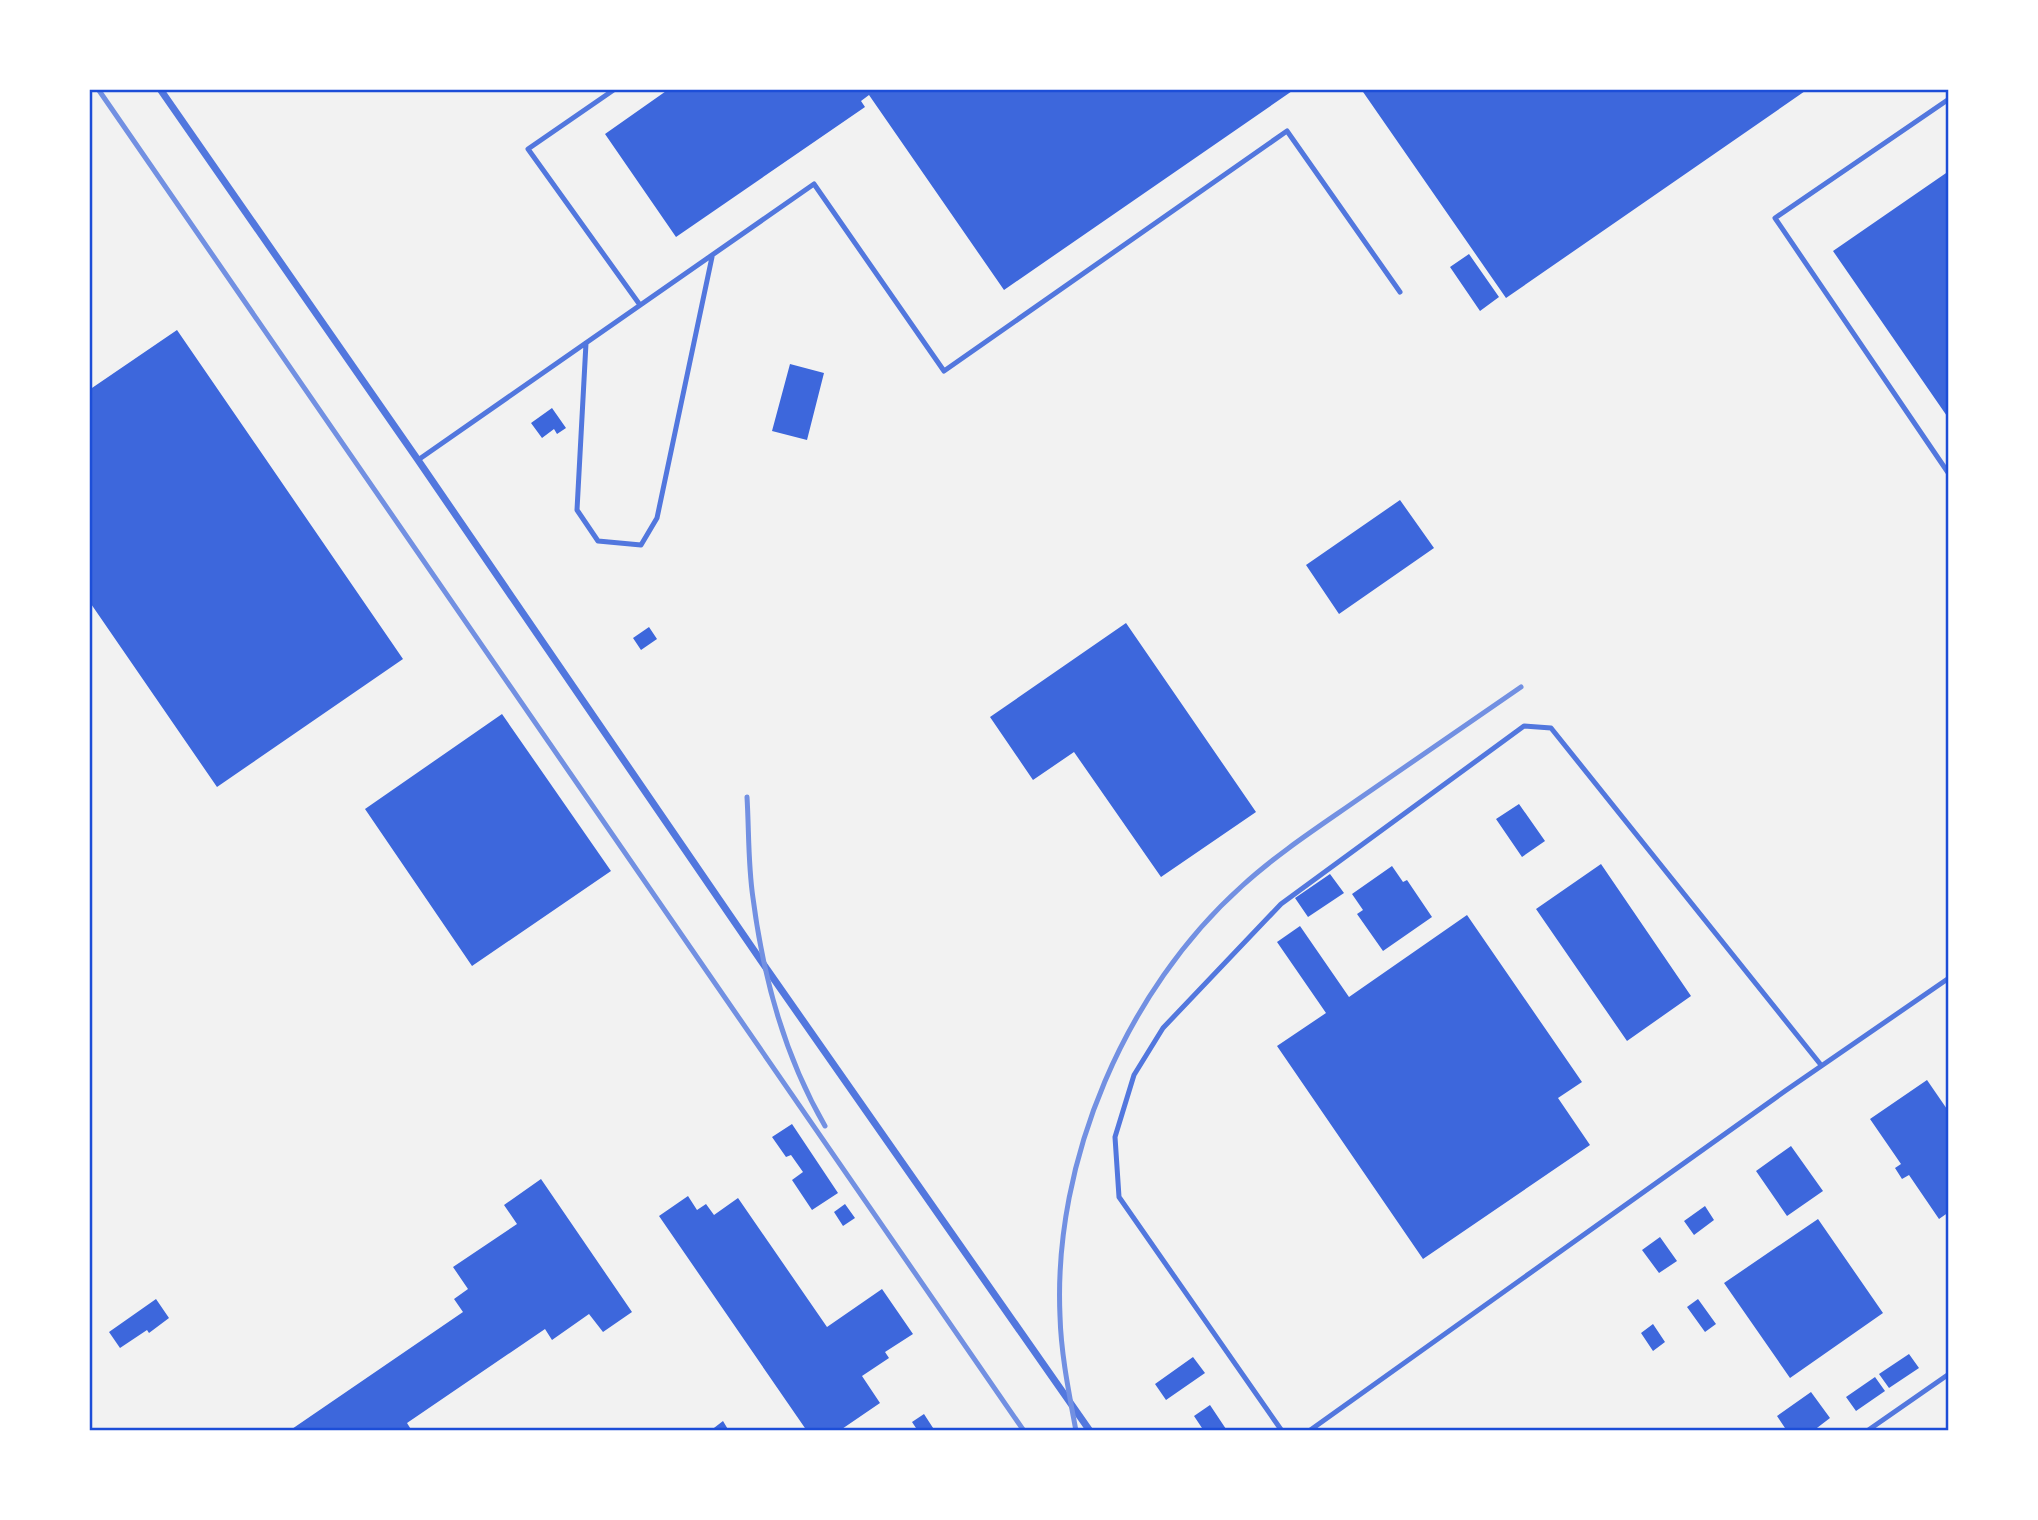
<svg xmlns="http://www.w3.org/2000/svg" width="2038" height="1520" font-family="Arial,sans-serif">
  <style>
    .building { fill: #3d67dc }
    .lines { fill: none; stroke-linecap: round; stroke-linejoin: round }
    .service { stroke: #5277de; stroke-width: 5 }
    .minor { stroke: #5277de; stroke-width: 7 }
    .rail { stroke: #7290e2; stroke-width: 5 }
    .neatline { fill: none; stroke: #1d4ed8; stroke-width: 2.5 }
  </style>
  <rect width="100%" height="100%" fill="#f2f2f2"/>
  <path class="building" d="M669,89H1295L1004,290L869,95L861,101L865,107L676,237L605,134Z
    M1361,89H1808L1506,298Z
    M1949,171V419L1833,251Z
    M1469,254L1499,297L1480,311L1450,267Z
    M177,330L403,659L217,787L89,601V390Z
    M790,364L824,373L807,440L772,431Z
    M552,408L566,428L557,434L554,429L542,438L531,423Z
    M1400,500L1434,548L1339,614L1306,565Z
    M1126,623L1256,812L1161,877L1074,752L1033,780L990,717Z
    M649,627L657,639L641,650L633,638Z
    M502,714L611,871L472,966L365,809Z
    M1519,804L1545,841L1522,857L1496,819Z
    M1601,864L1691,996L1627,1041L1536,909Z
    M1392,866L1403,882L1407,880L1432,917L1383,951L1357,914L1363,910L1352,894Z
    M1330,874L1344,893L1308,917L1295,898Z
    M1467,915L1582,1082L1558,1098L1590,1145L1423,1259L1277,1046L1326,1013L1277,942L1300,926L1349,997Z
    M1927,1080L1949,1112V1212L1939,1219L1909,1175L1902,1179L1895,1168L1901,1164L1870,1119Z
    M792,1124L838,1193L812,1210L792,1180L803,1172L791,1155L786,1157L772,1137Z
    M1791,1146L1823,1191L1787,1216L1756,1171Z
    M541,1179L632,1312L603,1332L589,1314L552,1340L545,1329L407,1423L412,1431H289L463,1312L454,1299L468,1289L453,1267L517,1224L504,1205Z
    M688,1196L697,1210L706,1204L714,1215L738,1198L827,1327L882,1289L913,1334L885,1352L889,1358L862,1376L880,1403L839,1431H807L659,1216Z
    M845,1204L855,1218L843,1226L834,1212Z
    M1705,1206L1714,1220L1694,1235L1684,1221Z
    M1818,1219L1883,1313L1790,1378L1724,1283Z
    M1660,1237L1677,1261L1659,1273L1642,1250Z
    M156,1299L169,1318L149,1333L147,1330L120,1348L109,1332Z
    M1698,1299L1716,1324L1705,1332L1687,1307Z
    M1653,1324L1665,1342L1653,1351L1641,1333Z
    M1909,1354L1919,1368L1889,1388L1879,1374Z
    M1193,1357L1205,1373L1166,1400L1155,1384Z
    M1875,1377L1885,1391L1856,1411L1846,1397Z
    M1811,1392L1830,1418L1813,1431H1787L1777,1416Z
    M1210,1405L1226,1429L1223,1431H1204L1194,1416Z
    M924,1414L935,1431H918L912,1422Z
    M723,1421L729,1431H710Z"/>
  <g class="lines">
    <path class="service" d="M615,89L528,149L640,305
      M1949,99L1775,218L1949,474
      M586,343L577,510L598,541L641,545L657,518L712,257
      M418,460L814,184L944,371L1287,131L1400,292
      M1282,1431L1119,1197L1115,1137L1134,1075L1163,1028L1281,904L1524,726L1551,728L1821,1065
      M1309,1431L1785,1091L1949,978
      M1867,1431L1949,1374"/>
    <path class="minor" d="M160,89L418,460L764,965L1090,1431"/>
    <path class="rail" d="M98,89L1024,1431
      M747,797C749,830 748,865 753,898C763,976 785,1057 825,1126
      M1076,1431C1069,1393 1061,1354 1060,1316C1053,1160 1126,990 1242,886C1278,853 1320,826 1360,798C1414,761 1468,724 1521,687"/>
  </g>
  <rect width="2038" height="1520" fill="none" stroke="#ffffff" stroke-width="182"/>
  <rect x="91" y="91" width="1856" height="1338" class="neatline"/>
</svg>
